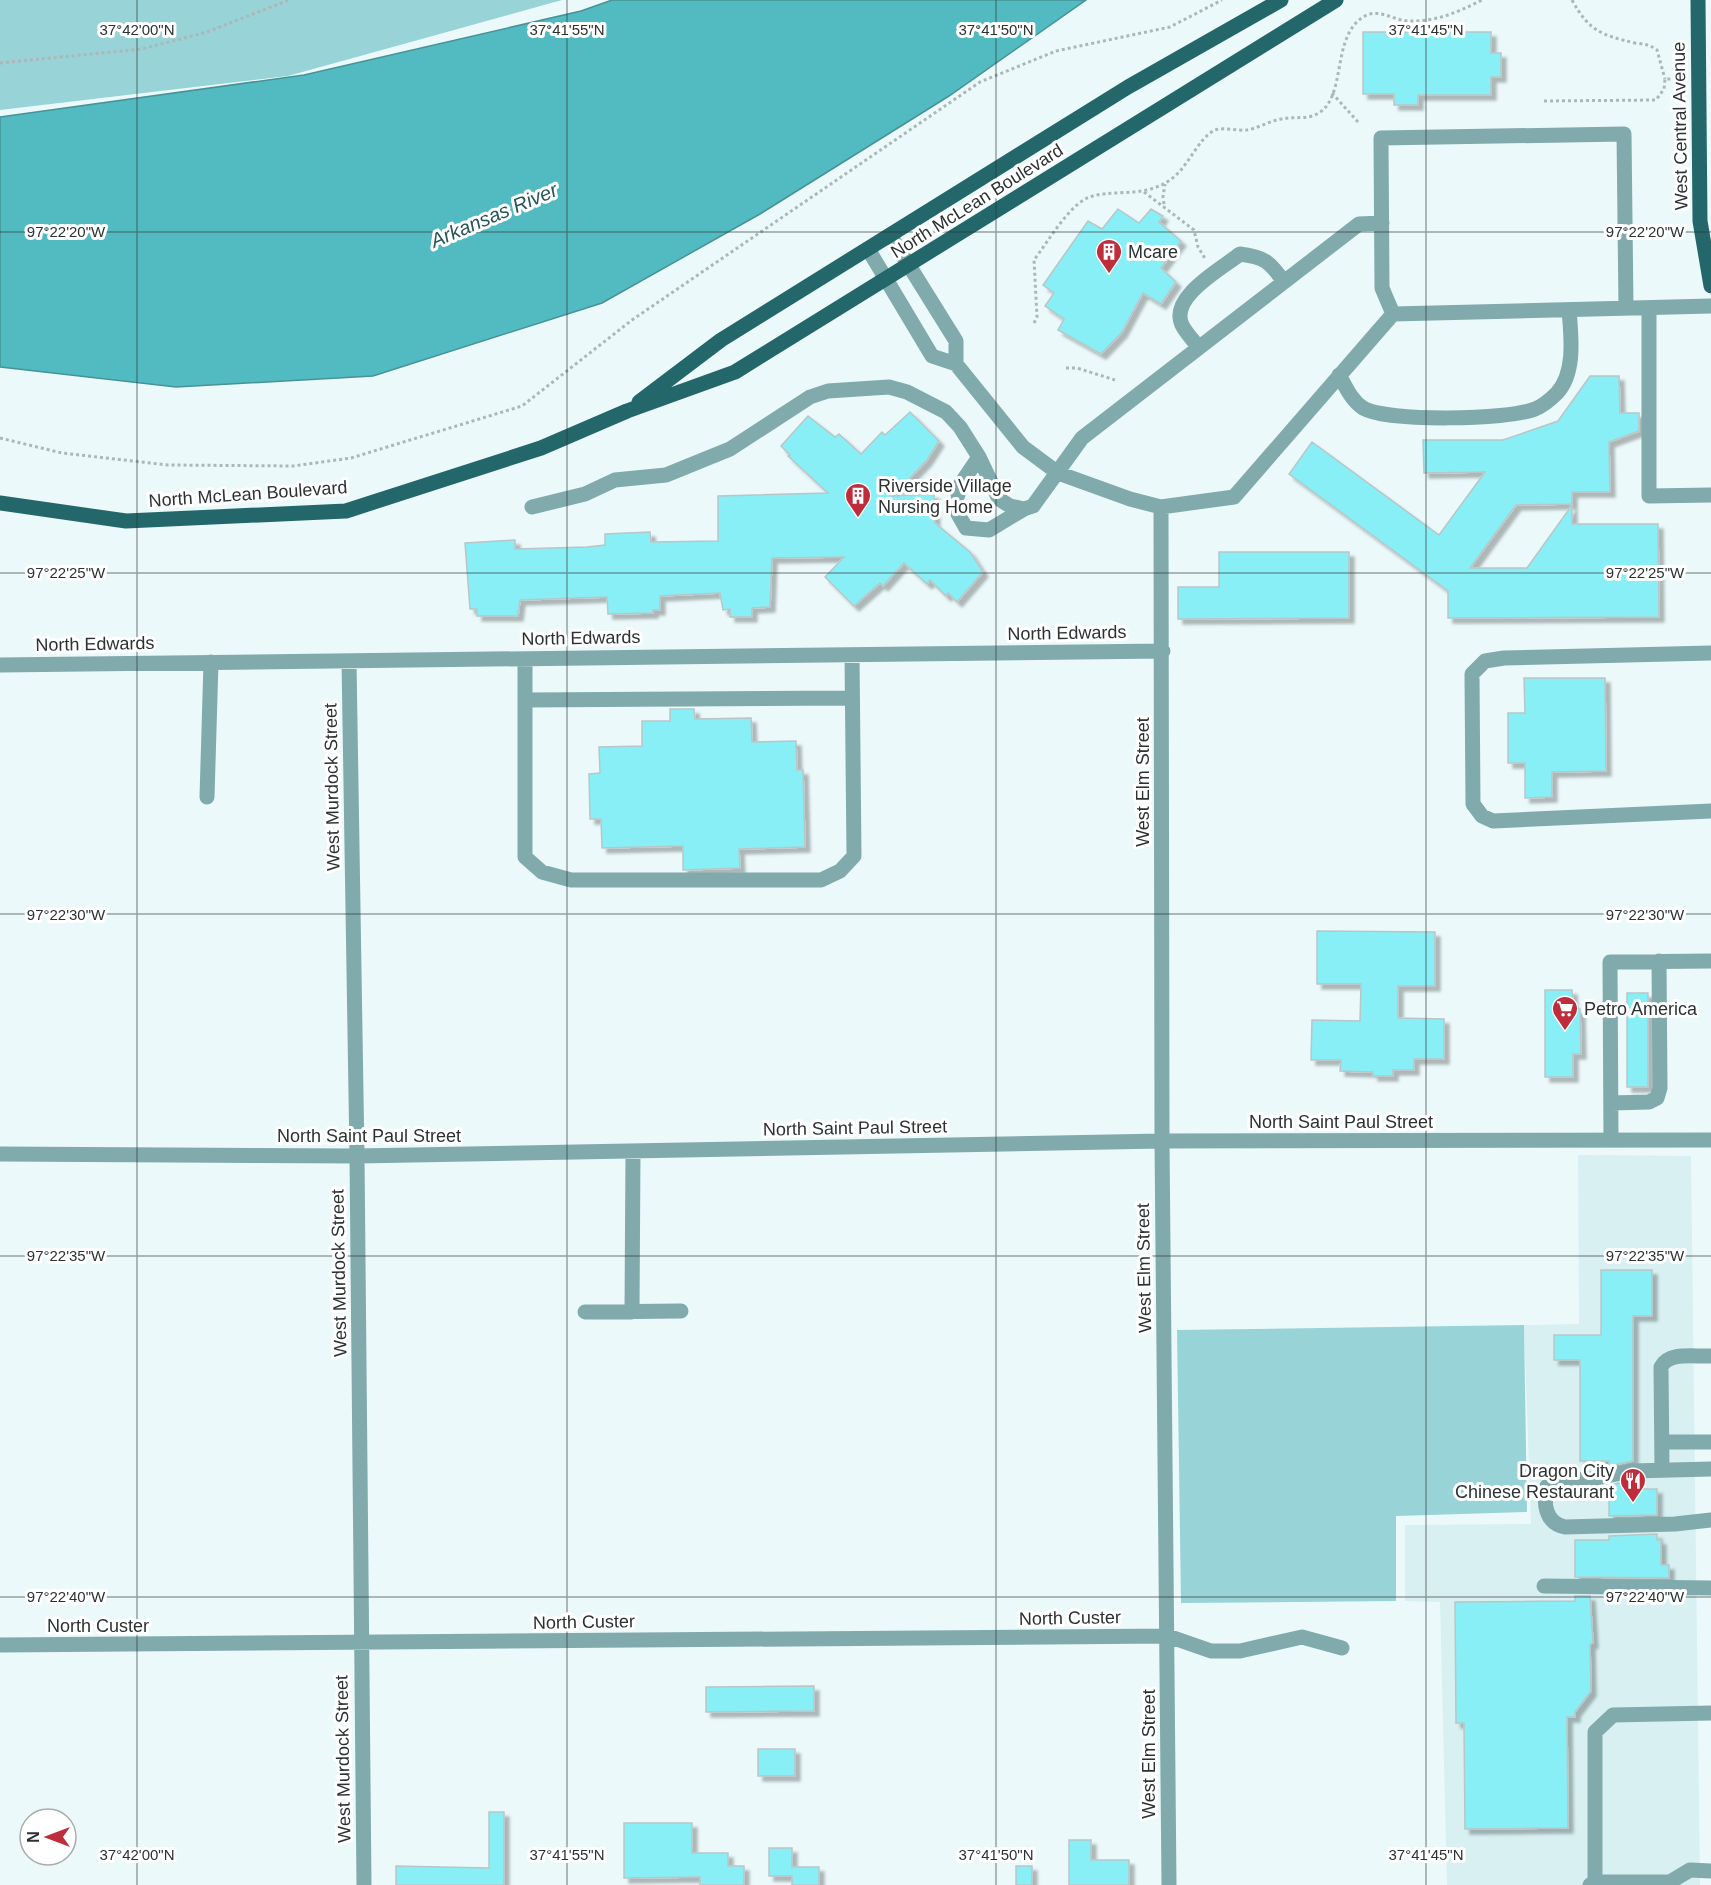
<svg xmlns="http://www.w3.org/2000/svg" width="1711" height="1885" font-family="Arial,sans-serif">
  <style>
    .built { fill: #d8f0f1 }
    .green { fill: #98d3d7 }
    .water { fill: #52bbc2; stroke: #479297; stroke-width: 1.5 }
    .building { fill: #88eff6; stroke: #b9c6c7; stroke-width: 1.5; filter: url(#shadow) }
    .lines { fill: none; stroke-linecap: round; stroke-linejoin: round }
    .path { stroke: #acb7b8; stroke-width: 3; stroke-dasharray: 3 3; stroke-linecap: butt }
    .minor { stroke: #81aaac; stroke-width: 15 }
    .major { stroke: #24676b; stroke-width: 15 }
    .ticks { fill: none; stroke: #2c3232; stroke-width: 1.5; stroke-opacity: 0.45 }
    .labels { text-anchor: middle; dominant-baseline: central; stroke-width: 6; stroke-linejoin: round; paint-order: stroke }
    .street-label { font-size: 18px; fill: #2c3232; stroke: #fff }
    .poi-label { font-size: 18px; fill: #2c3232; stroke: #fff; text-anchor: start }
    .water-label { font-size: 20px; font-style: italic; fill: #265457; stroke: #fff }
    .ticks-label { font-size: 15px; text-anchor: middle; fill: #2c3232; stroke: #fff; stroke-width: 6; stroke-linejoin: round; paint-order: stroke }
  </style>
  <defs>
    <filter id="shadow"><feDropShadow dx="5" dy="5" stdDeviation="1.5" flood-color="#0004"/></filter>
  </defs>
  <rect width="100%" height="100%" fill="#ecf9fa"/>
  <path class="built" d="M1578,1155L1691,1156L1700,1885H1447L1440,1602L1405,1601V1525L1531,1524L1524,1325L1579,1324Z"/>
  <path class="green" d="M0,0H562L288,76L0,110Z
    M1524,1325L1527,1512L1396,1516V1601L1181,1603L1177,1330Z"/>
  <path class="water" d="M612,0H1086L949,96L760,214L602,303L373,376L176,387L0,367V117L304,75L581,11Z"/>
  <path class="building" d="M1363,32H1491V53H1501V77H1491V95H1418V105H1394V94H1363Z
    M1118,209L1139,223L1151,209L1163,216L1159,222L1181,241L1161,268L1176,282L1161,304L1143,293L1122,332L1101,354L1058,330L1064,319L1045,306L1054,293L1043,285L1088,221L1102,229Z
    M1590,376H1619L1620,413H1639V431L1609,442L1610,492H1572V504L1516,505L1470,568H1527L1572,505V524H1658L1659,617L1448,618V591L1289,474L1312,442L1439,535L1485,472L1424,473L1423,440H1503L1558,421Z
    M910,412L939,441L927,460L893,496L934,494L935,523L970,552L983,572L957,602L948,593L946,596L930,580L927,584L904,563L883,586L880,583L854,606L825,577L844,557L772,558L770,607L752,608V617H730V609L723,610L720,593L660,596V610H653V613L608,614L607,597L520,600L518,616H477V609H470L465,543L515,540V549L587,547L605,545V534L650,532L651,542L718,541V496L828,493L788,456L790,455L781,446L808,416L835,437L839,434L861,454L882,432L885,435Z
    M1219,552H1349V618L1178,619V587H1219Z
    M1524,678H1605L1606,771L1552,772V797L1525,798V763H1508V713H1525Z
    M670,709H694L695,719L751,718L752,742L796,741L797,770H803L805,847L739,849L740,868L683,870V846L602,848L601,819H590L589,774L600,773L599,747L642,746V721H670Z
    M1317,931L1435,932V986H1398V1018L1444,1019V1059H1414V1070H1393V1076H1373V1072L1340,1071L1341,1060H1311L1312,1020L1360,1021L1361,984H1317Z
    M1545,990H1572L1573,1009H1580L1581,1054H1573V1077H1545Z
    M1627,993H1648V1087H1627Z
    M1601,1270H1652V1316H1633V1461L1609,1466V1461H1580V1360H1554V1335H1601Z
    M1633,1481V1489H1657V1515L1609,1516V1485Z
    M1657,1534V1540H1661V1565H1669V1578L1575,1577V1540H1609V1536Z
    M1575,1596H1590L1593,1643L1590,1644L1591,1691L1575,1712V1717H1567L1568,1828L1465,1829L1464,1723H1456L1455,1602L1575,1601Z
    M814,1686V1711L706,1712V1687Z
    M758,1749H795V1776H758Z
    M489,1812H504V1885H396V1866L489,1868Z
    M624,1823H692V1853H728V1866H744V1885H700V1877L624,1878Z
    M1069,1840H1091V1860H1129V1885H1069Z
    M769,1848H792V1867H819V1885H792V1876H769Z
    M1016,1866H1032V1885H1016Z"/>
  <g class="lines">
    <path class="path" d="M1572,0C1589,31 1601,35 1635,43C1644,44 1651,45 1657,50L1665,79
      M0,63L142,49L207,32L289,0
      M1332,93L1358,122
      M1544,101L1656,100L1664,89L1665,79H1675
      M1144,192L1194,230L1198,247L1206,260
      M1164,204L1163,197L1165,184
      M1034,323L1037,317L1034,260C1047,243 1068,207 1087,198C1111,188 1143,199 1170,180C1189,167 1197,139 1215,130C1224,127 1237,131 1247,130C1259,128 1269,121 1281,119C1293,116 1306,120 1317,114C1348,98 1330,35 1365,16C1379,8 1395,21 1409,21C1436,22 1458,12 1482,0
      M1066,368H1077L1115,380
      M0,438L62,453L168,465L293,466L351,458L522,406L632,320L980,82L1056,51L1170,27L1222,0"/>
    <path class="minor" d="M890,235L956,341V364
      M868,249L932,356L956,364L1023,447L1058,473L1130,499L1161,507L1162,1141L1169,1885
      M1649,308V496L1711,495
      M1393,314L1382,288L1381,138L1624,134L1626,308
      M1199,348C1194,341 1186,333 1182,325C1169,297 1221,269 1240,254C1265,257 1270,262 1284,282
      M1339,375C1346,387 1351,400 1363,408C1387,422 1508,420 1535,409C1543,406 1551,399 1557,393C1576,372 1571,336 1569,310
      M958,495V488L979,457
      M532,507L585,494L615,480L666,475L730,449L810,397L828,391L889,387L907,392L946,412L960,427L979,457L999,499L1010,506L1024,509L1033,506L1082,438L1359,224L1382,223
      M1161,507L1234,497L1393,314L1711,306
      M958,514L966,528L989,530L1024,509
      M1711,653L1504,658L1485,661L1472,674L1473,804L1482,816L1493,821L1711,811
      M525,659V857L542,872L571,880H821L840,871L854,856L852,655
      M349,661L357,1156L364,1885
      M0,665L1163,651
      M525,700L852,698
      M207,797L211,662
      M1611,1103L1649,1102L1657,1098L1660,1088L1659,961
      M1611,1140L1610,962L1711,961
      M0,1154L357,1156L1162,1141L1711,1140
      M585,1312L681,1311
      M632,1312L633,1151
      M1662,1442H1711
      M1711,1469L1632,1471L1591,1479L1554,1481L1547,1486C1543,1503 1545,1523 1565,1527L1675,1524L1711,1520
      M1662,1470L1661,1367C1669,1351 1695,1357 1711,1356
      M1544,1586L1711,1588
      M0,1645L1168,1636L1211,1651H1240L1302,1637L1342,1648
      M1590,1885L1595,1882H1670L1690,1870L1711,1871
      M1595,1885V1732L1613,1715L1711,1713"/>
    <path class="major" d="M1698,0L1700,221L1711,286
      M639,402L721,340L1128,87L1281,0
      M0,503L126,521L346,511L541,448L627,411L735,372L1336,0"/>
  </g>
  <path class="ticks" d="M137,0V1885M567,0V1885M996,0V1885M1426,0V1885M0,232H1711M0,573H1711M0,914H1711M0,1256H1711M0,1597H1711"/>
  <defs>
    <symbol id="building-pin" viewBox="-11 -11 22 30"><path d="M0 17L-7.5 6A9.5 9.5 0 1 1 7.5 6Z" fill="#be2d3b" stroke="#fff"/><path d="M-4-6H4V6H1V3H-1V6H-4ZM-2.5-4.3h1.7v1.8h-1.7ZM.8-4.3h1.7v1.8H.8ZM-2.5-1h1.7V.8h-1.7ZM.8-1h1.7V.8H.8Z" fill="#fff"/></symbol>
    <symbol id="supermarket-pin" viewBox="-11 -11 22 30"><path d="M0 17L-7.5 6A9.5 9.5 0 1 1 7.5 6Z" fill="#be2d3b" stroke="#fff"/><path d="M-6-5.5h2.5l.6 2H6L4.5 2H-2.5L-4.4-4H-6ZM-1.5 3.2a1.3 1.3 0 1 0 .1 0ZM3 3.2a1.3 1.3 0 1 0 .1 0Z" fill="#fff"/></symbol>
    <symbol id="restaurant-pin" viewBox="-11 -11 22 30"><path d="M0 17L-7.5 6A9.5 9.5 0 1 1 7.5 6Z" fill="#be2d3b" stroke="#fff"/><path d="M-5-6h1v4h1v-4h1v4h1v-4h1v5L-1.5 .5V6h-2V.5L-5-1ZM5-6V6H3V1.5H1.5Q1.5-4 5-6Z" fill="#fff"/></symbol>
  </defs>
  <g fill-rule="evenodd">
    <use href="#building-pin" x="1094" y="237" width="30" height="40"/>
    <use href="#building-pin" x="843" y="481" width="30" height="40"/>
    <use href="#supermarket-pin" x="1550" y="994" width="30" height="40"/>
    <use href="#restaurant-pin" x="1618" y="1466" width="30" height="40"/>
  </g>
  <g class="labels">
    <g class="street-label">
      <text transform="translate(1680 126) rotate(-91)">West Central Avenue</text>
      <text transform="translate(977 201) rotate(-32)">North McLean Boulevard</text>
      <text transform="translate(248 494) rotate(-4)">North McLean Boulevard</text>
      <text transform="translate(1067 633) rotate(-1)">North Edwards</text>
      <text transform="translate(581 638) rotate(-1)">North Edwards</text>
      <text transform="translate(95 644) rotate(-1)">North Edwards</text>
      <text transform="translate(1143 782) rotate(-90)">West Elm Street</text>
      <text transform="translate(332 787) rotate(-91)">West Murdock Street</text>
      <text x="1341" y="1122">North Saint Paul Street</text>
      <text transform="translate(855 1128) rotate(-1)">North Saint Paul Street</text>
      <text x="369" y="1136">North Saint Paul Street</text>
      <text transform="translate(1144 1268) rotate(-91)">West Elm Street</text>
      <text transform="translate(339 1273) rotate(-91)">West Murdock Street</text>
      <text transform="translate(1070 1618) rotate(-1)">North Custer</text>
      <text transform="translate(584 1622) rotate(-1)">North Custer</text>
      <text x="98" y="1626">North Custer</text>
      <text transform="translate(1149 1754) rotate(-90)">West Elm Street</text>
      <text transform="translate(343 1759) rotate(-91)">West Murdock Street</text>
    </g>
    <g class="poi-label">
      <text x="1128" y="252">Mcare</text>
      <text x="878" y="486">Riverside Village<tspan x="878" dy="21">Nursing Home</tspan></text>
      <text x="1584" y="1009">Petro America</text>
      <text x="1614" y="1471" text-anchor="end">Dragon City<tspan x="1614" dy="21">Chinese Restaurant</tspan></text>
    </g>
    <g class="water-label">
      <text transform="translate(494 215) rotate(-23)">Arkansas River</text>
    </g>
  </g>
  <g class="ticks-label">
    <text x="137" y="35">37°42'00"N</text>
    <text x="567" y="35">37°41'55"N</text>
    <text x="996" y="35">37°41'50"N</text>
    <text x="1426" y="35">37°41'45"N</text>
    <text x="1645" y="237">97°22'20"W</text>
    <text x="66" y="237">97°22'20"W</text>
    <text x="1645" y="578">97°22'25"W</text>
    <text x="66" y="578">97°22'25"W</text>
    <text x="1645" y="920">97°22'30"W</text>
    <text x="66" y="920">97°22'30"W</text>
    <text x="1645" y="1261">97°22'35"W</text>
    <text x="66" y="1261">97°22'35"W</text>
    <text x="1645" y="1602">97°22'40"W</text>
    <text x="66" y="1602">97°22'40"W</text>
    <text x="137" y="1860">37°42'00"N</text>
    <text x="567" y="1860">37°41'55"N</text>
    <text x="996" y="1860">37°41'50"N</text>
    <text x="1426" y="1860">37°41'45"N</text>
  </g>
  <g transform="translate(48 1837) rotate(270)"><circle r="28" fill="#ffffff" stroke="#abadad" stroke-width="1.5"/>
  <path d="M0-4.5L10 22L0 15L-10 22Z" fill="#be2d3b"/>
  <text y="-9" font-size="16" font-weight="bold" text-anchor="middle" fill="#2c3232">N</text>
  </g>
</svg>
